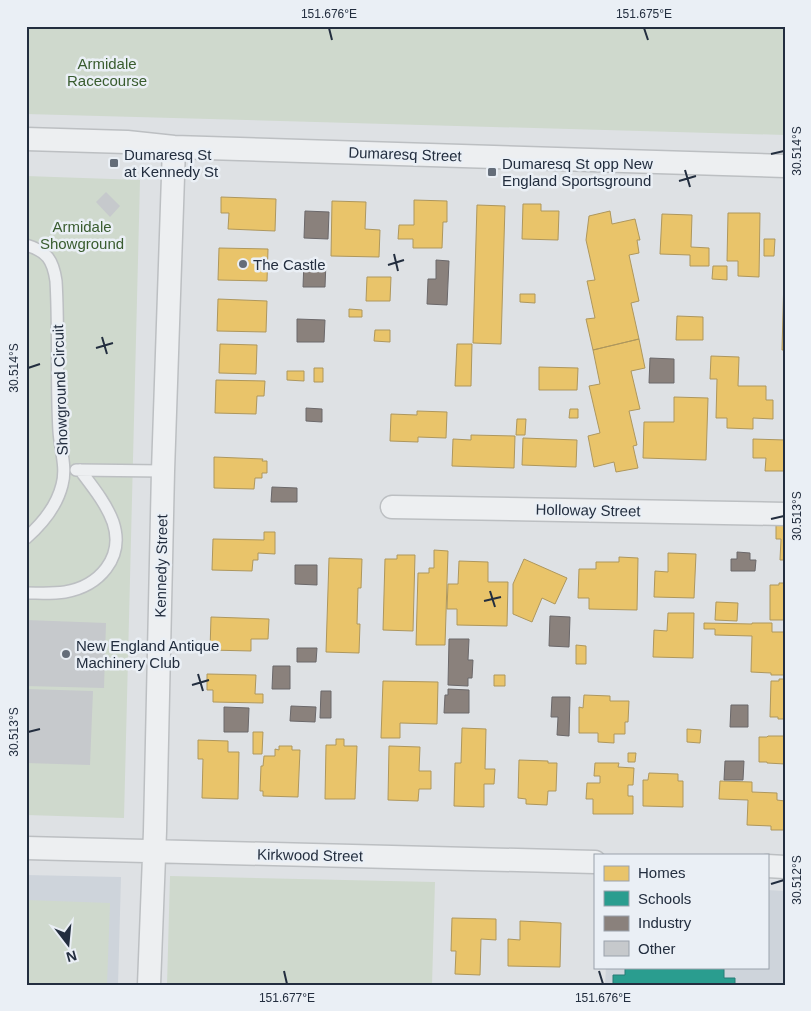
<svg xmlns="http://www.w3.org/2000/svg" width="811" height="1011" font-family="Arial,sans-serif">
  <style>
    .built { fill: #ced4db }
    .green { fill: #cfd9cd }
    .homes { fill: #e9c46a; stroke: #ae975d }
    .schools { fill: #2a9d8f; stroke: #287c77 }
    .industry { fill: #8a817c; stroke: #6b686a }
    .building { fill: #c6c9cc }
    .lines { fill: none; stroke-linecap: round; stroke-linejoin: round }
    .service-casing { stroke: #bcbfc2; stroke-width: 14 }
    .minor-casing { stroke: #bcbfc2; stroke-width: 25 }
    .service { stroke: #edeff1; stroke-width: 11 }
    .minor { stroke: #edeff1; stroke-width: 22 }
    .ticks { fill: none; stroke: #232e3f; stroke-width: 2 }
    .poi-dot { fill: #646d79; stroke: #eaeff5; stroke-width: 2 }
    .labels { text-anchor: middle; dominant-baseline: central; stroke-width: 5; stroke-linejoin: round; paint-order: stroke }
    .park-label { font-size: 15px; fill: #395c2f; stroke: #eaeff5 }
    .poi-label { font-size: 15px; fill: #232e3f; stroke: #eaeff5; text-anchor: start }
    .street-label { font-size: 15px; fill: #232e3f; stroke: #eaeff5 }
    .neatline { fill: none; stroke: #232e3f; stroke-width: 2 }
    .ticks-label { font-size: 12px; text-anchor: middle; fill: #232e3f }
  </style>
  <rect width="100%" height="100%" fill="#dee1e4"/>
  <path class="built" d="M26,875L121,877L118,985H26Z
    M767,890L785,891V985H605L606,967H767Z"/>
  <path class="green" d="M26,26H785V135L26,114Z
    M26,176L140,180L124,818L26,815Z
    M170,876L435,882L432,985H167Z
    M26,900L110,903L107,985H26Z"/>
  <path class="homes" d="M221,197L276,199L275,231L228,229L229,213H221Z
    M414,200L447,201V222H443L442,248H413V239H398L399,225H414Z
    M332,201L366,202L365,229L380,230L379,257L331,256Z
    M523,204H541V211H559L558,240L522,239Z
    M477,205L505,206L501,344L473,343Z
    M610,211L612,224L635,219L640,240H637L639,253L629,255L639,301L631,303L639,339L593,350L586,319L595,318L587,281L595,280L586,240L589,216Z
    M728,213H760L759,277L738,276V261H727Z
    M662,214L692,215L691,247L709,248V266H690V255L660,254Z
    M764,239H775L774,256H764Z
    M219,248L268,249L267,281L218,280Z
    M713,266H727V280L712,279Z
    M784,276H785V350H782Z
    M367,277H391L390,301H366Z
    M520,294H535V303L520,302Z
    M218,299L267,301L266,332L217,331Z
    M349,309L362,310V317H349Z
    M677,316L703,317V340H676Z
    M375,330H390V342L374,341Z
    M639,339L645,368L631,371L640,409L629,411L637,445L633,446L638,468L616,472L614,462L594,467L588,436L600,433L589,386L600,384L593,350Z
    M220,344L257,345L256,374L219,373Z
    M457,344H472L471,386H455Z
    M711,356L739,357L738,386H766V400H773V419L753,418V429L727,428V418H716L717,379H710Z
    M539,367L578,368L577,390H539Z
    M314,368H323V382H314Z
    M287,371H304V381L287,380Z
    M216,380L265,381L264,396H257L256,414L215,413Z
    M674,397L708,398L706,460L643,458L644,422H674Z
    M570,409H578V418H569Z
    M417,411L447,412L446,438L418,437V442L390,441L391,414L417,415Z
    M517,419H526L525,435H516Z
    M471,435L515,436L514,468L452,466L453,439L471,440Z
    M523,438L577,440L576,467L522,465Z
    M753,439L785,440V471H765L766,458H753Z
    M214,457L263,459L262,461H267V473H262V478H255L254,489L214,488Z
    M776,525H785V560H780L781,539H776Z
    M264,532H275V554L258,553V560H253L252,571L212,570L213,539L264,540Z
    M434,550L448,551L445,645H416L418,573H429V568H434Z
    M668,553L696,554L694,598L654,597L655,571L668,572Z
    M397,555H415L413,631L383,630L385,559H397Z
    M619,557L638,558L637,610L589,609V598H578L579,569H596V562H619Z
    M329,558L362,559L361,588H358L357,624H360L359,653L326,652Z
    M524,559L567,578L555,604L542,598L532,622L513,614V584Z
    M459,561L488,562V582H508L507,626L457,625V609H447L448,584H458Z
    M779,583H785V620H770V585H779Z
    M716,602L738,603L737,621L715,620Z
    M668,613H694L693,658L653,657L654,630L667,631Z
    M211,617L269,619L268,639H251V651L210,650Z
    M704,623L752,624V623H772V632H785V675H771V673L751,672L752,636L715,635V629H704Z
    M576,645L586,646V664H576Z
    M207,674L256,675L255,694H263V703L213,702V690H207Z
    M494,675H505V686H494Z
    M779,679H785V719H778V717H770L771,681H779Z
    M383,681L438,682L437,724L400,723V738H381Z
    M584,695L610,696V701H629L628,722H625V734H614V743L598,742V733H579V707L583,708Z
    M462,728L486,729L485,769H495L494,784H484V807L454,806L455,763H461Z
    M687,729L701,730L700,743L687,742Z
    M253,732H263L262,754H253Z
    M768,736H785V764L767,763V762H759V737H767Z
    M336,739H344V746H357L355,799H325L326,745H336Z
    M198,740L228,741V752H239L238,799L202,798L203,759H198Z
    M279,746H292V750H300L298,797L263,796V791H260L261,766H263L264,756H275V749L279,750Z
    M389,746L420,747L419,771H431V789H419L418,801L388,800Z
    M628,753H636L635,762H628Z
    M519,760L548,761V763H557L556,791H548L547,805L526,804V799L518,798Z
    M595,763H619L618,767L634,768L633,785H628V796H633V814H593V799H586L587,783H600V776H594Z
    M649,773L678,774V781H683V807L643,806V780H648Z
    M720,781L752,782V792L777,793V800L785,801V830H771V826L747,825L748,800L719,799Z
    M452,918L496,919V940L481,939L480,975L455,974L456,951H451Z
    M520,921L561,923L560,967L508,966V939L520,940Z"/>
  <path class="schools" d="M625,967H715V968L724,969V978H735V985H613V975H625Z"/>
  <path class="industry" d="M305,211L329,212L328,239L304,238Z
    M436,260L449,261L447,305L427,304L428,279H436Z
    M304,261L326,262L325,287H303Z
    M297,319L325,320L324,342H297Z
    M650,358L674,359V383H649Z
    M306,408L322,409V422L306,421Z
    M272,487L297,488V502H271Z
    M737,552L750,553V560H756L755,571H731V559H737Z
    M295,565H317V585L295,584Z
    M550,616L570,617L569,647L549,646Z
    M449,639H469L468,660H473L472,678H468V686L448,685Z
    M297,648H317L316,662H297Z
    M273,666H290V689H272Z
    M448,689L469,690V713H444L445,695H448Z
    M321,691H331V718H320Z
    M552,697H570L569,736L557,735L558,717H551Z
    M731,705H748V727H730Z
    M291,706L316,707L315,722L290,721Z
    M224,707L249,708L248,732H224Z
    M725,761H744L743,780H724Z"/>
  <path class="building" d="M106,192L120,206L110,217L96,202Z
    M26,620L106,623L104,688L26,686Z
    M26,689L93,691L90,765L26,763Z"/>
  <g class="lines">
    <defs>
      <path id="service" d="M26,245C47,251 53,260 56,281C59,331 56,381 59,431C60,449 67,467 62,485C57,505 42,524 26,538
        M76,470L163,471
        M26,593C39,593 52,594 65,592C99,586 125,558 113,522C106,503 92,486 80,470"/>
      <path id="minor" d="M26,139L127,142L174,147L785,166
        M392,507L785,514
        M26,848L595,862
        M767,866L785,867
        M149,985L155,831L163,471L174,147"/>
    </defs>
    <use href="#service" class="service-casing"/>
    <use href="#minor" class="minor-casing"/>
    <use href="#service" class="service"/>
    <use href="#minor" class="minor"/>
  </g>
  <path class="ticks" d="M329,28L332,40M644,28L648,40M771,154L784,151M685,170L690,187M679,181L696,176M394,254L398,271M388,265L404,260M102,337L107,354M96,348L113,343M28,368L40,364M771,519L784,516M490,591L495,607M484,601L501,597M198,674L203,691M192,685L209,680M28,732L40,729M771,884L784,880M284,971L287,984M599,971L603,984"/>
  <g class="poi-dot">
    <rect x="109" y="158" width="10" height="10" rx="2.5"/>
    <rect x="487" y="167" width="10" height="10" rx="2.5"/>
    <circle cx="243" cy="264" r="5"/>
    <circle cx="66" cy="654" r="5"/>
  </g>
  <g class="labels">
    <g class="park-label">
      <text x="107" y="63">Armidale<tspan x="107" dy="17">Racecourse</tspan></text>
      <text x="82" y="226">Armidale<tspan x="82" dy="17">Showground</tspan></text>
    </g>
    <g class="poi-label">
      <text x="124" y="154">Dumaresq St<tspan x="124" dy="17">at Kennedy St</tspan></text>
      <text x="502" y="163">Dumaresq St opp New<tspan x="502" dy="17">England Sportsground</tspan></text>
      <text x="253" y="264">The Castle</text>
      <text x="76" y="645">New England Antique<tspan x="76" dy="17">Machinery Club</tspan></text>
    </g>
    <g class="street-label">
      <text transform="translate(405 154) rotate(2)">Dumaresq Street</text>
      <text transform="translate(60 390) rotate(-92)">Showground Circuit</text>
      <text transform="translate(588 510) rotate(1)">Holloway Street</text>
      <text transform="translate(161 566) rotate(-89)">Kennedy Street</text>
      <text transform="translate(310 855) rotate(1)">Kirkwood Street</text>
    </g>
  </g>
  <rect width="811" height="1011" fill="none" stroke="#eaeff5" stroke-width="55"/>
  <rect x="594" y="854" width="175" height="115" fill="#eaeff5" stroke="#9aa2ac"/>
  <rect x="604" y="866" width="25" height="15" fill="#e9c46a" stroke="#9aa2ac"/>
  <text x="638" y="878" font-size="15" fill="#232e3f">Homes</text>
  <rect x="604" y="891" width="25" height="15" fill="#2a9d8f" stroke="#9aa2ac"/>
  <text x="638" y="904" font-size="15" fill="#232e3f">Schools</text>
  <rect x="604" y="916" width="25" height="15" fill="#8a817c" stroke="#9aa2ac"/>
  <text x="638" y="928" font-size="15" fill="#232e3f">Industry</text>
  <rect x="604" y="941" width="25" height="15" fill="#c6c9cc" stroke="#9aa2ac"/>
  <text x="638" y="954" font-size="15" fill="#232e3f">Other</text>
  <g transform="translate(68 944) rotate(164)" stroke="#eaeff5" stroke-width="4" paint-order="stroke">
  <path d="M0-4L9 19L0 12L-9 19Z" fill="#232e3f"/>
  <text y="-8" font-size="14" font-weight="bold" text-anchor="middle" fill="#232e3f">N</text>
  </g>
  <rect x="28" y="28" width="756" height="956" class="neatline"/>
  <g class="ticks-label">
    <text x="329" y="18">151.676°E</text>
    <text x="644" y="18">151.675°E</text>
    <text transform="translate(797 151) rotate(-90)" y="4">30.514°S</text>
    <text transform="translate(14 368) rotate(-90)" y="4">30.514°S</text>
    <text transform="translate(797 516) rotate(-90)" y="4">30.513°S</text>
    <text transform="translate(14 732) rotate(-90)" y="4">30.513°S</text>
    <text transform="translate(797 880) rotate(-90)" y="4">30.512°S</text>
    <text x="287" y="1002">151.677°E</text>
    <text x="603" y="1002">151.676°E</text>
  </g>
</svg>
